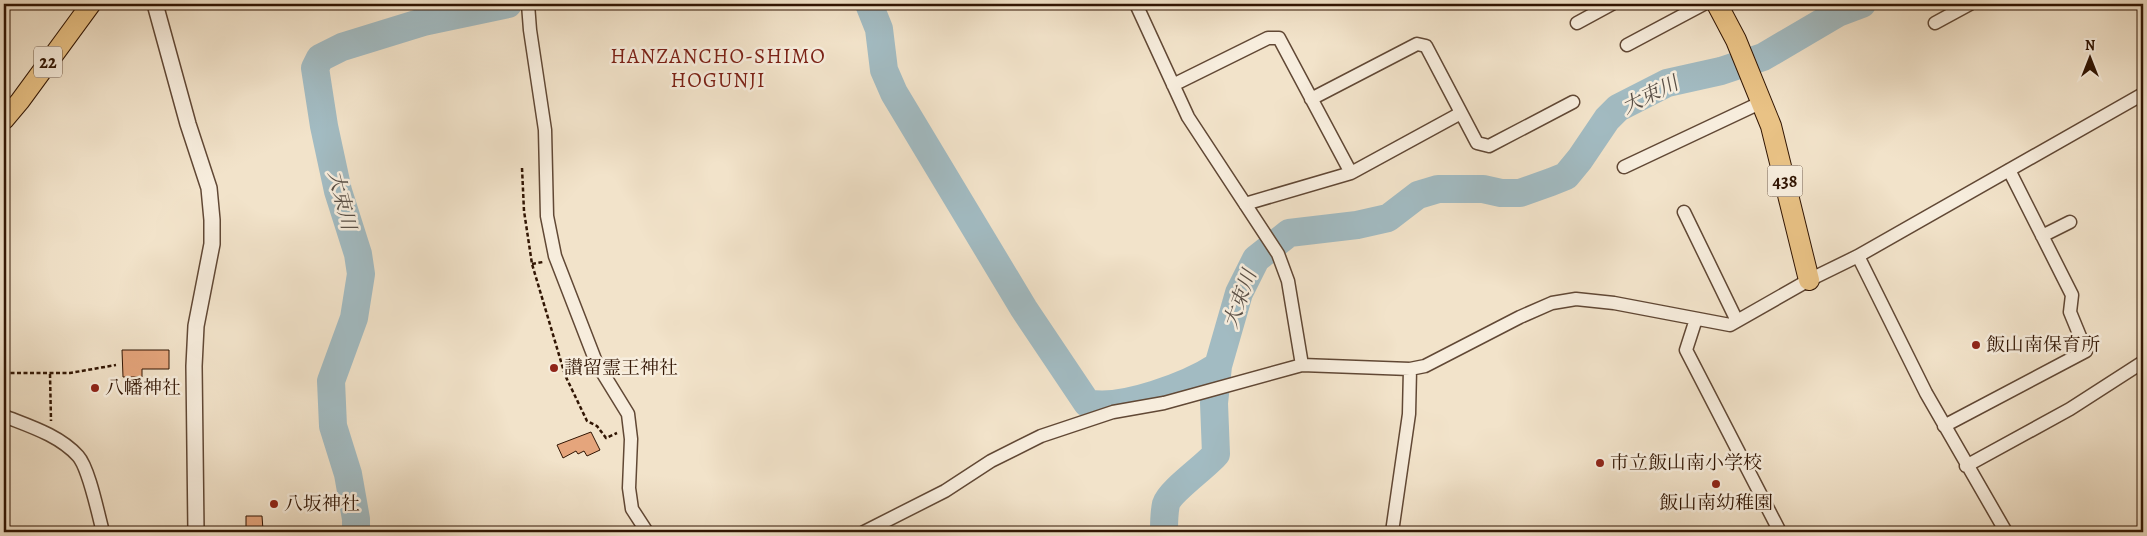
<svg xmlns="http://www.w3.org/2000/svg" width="2147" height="536" font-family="Alegreya,'Noto Serif JP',serif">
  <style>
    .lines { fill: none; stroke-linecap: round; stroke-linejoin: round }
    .river { stroke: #a2bbc2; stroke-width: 28 }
    .building { fill: #e5a57c; stroke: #311503 }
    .minor-casing { stroke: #614835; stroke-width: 15 }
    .tertiary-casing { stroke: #614835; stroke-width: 18 }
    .primary-casing { stroke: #311503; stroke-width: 21 }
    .trunk-casing { stroke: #311503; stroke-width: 22 }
    .path { stroke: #311503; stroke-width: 2.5; stroke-dasharray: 4 2.5; stroke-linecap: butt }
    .minor { stroke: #f7eddd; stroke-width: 12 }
    .tertiary { stroke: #f7eddd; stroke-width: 15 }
    .primary { stroke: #e9c285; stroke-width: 19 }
    .trunk { stroke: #e9c285; stroke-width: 20 }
    .poi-dot { fill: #8f2418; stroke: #f7eddd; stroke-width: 2 }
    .labels { text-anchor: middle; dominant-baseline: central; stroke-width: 5; stroke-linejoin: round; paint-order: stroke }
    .shield { fill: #f7eddd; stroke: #6c5644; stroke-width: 1 }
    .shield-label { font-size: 18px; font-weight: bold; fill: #311503 }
    .poi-label { font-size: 19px; fill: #311503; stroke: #f7eddd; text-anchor: start }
    .water-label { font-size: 20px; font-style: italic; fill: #594f46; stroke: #f7eddd }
    .quarter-label { font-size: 21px; letter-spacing: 1px; fill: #7a1f14; stroke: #f7eddd }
  </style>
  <rect width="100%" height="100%" fill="#f2e3ca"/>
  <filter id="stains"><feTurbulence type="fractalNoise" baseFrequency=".004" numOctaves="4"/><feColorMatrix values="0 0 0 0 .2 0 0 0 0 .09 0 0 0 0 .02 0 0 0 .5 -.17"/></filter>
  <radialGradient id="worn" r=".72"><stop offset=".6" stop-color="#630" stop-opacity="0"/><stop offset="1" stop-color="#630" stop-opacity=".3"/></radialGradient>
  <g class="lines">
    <path class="river" d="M869,4L879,29L884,70L894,93L1024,309L1087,403C1121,411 1189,385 1218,366
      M356,532V519L348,474L333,426L331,381L354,318L361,274L358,254L338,191L324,126L315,68L320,58L342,47L423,22L508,4
      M1164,532C1164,523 1164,513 1166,504C1170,491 1205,467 1216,454L1214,403L1218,366L1239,293L1256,259L1289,233L1357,225L1388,218L1418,195L1438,189H1483L1501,193H1520L1551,182L1566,176L1580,159L1607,119L1618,108L1667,83L1721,71L1763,57L1838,13L1862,4"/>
  </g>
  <path class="building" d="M122,350H169V369H142V377H123Z
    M591,432L600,450L587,456L584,451L578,454L576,451L563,458L557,445Z
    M246,516H262L263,530H246Z"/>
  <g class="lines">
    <defs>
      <path id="minor" d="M528,4L530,30L545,130L547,216L555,256L596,362L628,414L631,439L629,488L632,509L647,532
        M1136,4L1188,117L1278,254L1288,281L1302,365
        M1577,23L1612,4
        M1935,23L1970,4
        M1627,45L1704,4
        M1173,85L1268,38H1279L1351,173
        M1311,99L1417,44L1426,46L1477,143L1489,146L1573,102
        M1624,167L1762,102
        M1245,204L1351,173L1461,113
        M1684,212L1737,321
        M2042,236L2070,222
        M1858,256L1926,393L2006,532
        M1696,319L1686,350L1780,532
        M4,416C29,426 59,435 78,456C89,468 98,514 103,532
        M1944,426L2086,351L2070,312L2072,295L2009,170
        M1966,466L2070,409L2143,362
        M864,532L945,491L991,461L1041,436L1113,412L1164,403L1302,365L1410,369L1425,366L1520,317L1552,303L1576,299L1614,303L1730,325L1809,280L1858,256L2143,94
        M1392,532L1409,414L1410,369"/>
      <path id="tertiary" d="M155,4L188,124L209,188L212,220V244L196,326L194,366L196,532"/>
      <path id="primary" d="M4,120L20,101L91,4"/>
      <path id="trunk" d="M1717,4L1736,40L1771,126L1809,280"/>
    </defs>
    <use href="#minor" class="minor-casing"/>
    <use href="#tertiary" class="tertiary-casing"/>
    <use href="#primary" class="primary-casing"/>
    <use href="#trunk" class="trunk-casing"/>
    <path class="path" d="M522,168L524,211L532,264L565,375L587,421L597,426L606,438L617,433
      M532,264L543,262
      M4,373H70L116,365
      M50,374L51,421"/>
    <use href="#minor" class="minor"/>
    <use href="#tertiary" class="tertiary"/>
    <use href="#primary" class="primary"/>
    <use href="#trunk" class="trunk"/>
  </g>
  <g class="poi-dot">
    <circle cx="1976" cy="345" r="5"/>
    <circle cx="554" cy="368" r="5"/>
    <circle cx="95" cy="388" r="5"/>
    <circle cx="1600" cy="463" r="5"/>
    <circle cx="1716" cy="484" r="5"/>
    <circle cx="274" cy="504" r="5"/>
  </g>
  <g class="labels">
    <g class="shield">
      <rect x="34" y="46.5" width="28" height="31" rx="4"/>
      <rect x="1767.5" y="165.5" width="35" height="31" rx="4"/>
    </g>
    <g class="shield-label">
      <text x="48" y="62">22</text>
      <text x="1785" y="181">438</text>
    </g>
    <g class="poi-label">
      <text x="1986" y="345">飯山南保育所</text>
      <text x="564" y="368">讃留霊王神社</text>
      <text x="105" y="388">八幡神社</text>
      <text x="1610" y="463">市立飯山南小学校</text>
      <text x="1716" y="503" text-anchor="middle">飯山南幼稚園</text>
      <text x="284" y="504">八坂神社</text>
    </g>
    <g class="water-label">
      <text transform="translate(1650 95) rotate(-26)">大束川</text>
      <text transform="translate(342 200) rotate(76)">大束川</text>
      <text transform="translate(1240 299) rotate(-70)">大束川</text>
    </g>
    <g class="quarter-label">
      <text x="718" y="56">HANZANCHO-SHIMO<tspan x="718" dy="24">HOGUNJI</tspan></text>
    </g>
  </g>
  <rect width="2147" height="536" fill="none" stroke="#f2e3ca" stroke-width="20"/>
  <rect x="5" y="5" width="2137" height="526" fill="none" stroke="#311503" stroke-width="2.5"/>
  <rect x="10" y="10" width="2127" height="516" fill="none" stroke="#311503"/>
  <g transform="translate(2090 58)" stroke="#f7eddd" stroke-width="4" paint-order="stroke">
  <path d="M0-4L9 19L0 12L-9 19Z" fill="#311503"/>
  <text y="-8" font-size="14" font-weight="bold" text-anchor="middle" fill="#311503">N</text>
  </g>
  <rect width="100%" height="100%" filter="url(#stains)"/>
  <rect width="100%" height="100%" fill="url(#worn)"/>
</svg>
